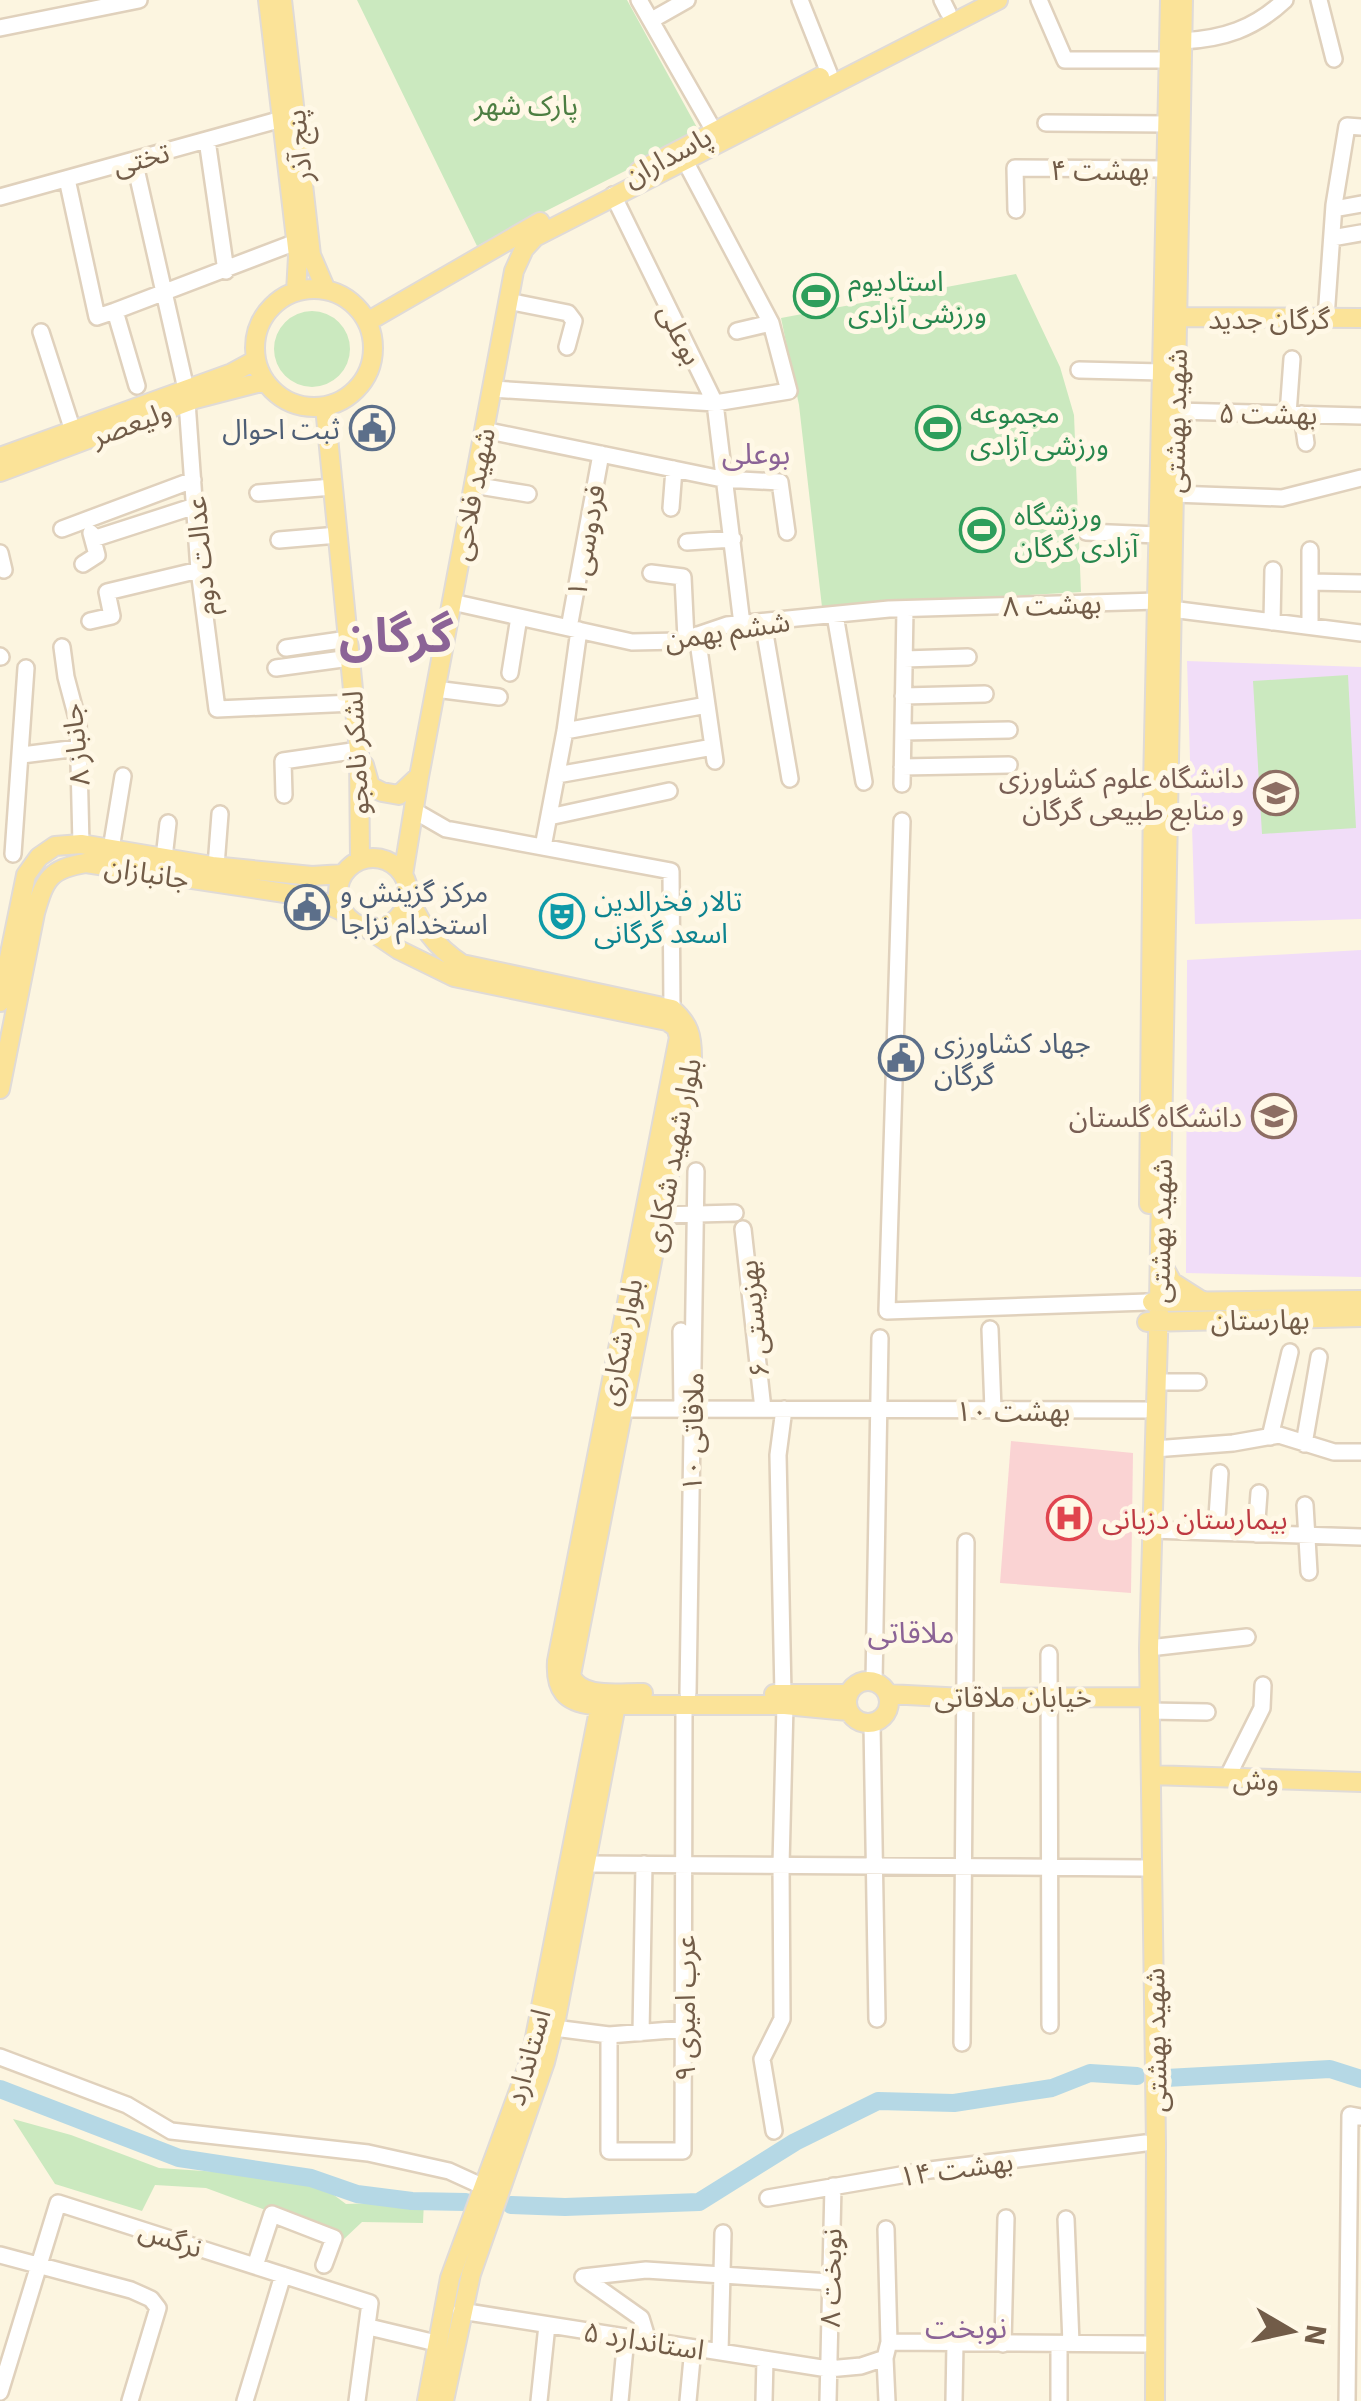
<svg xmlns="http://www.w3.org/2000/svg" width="1361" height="2401" font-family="'IBM Plex Sans','Noto Sans Arabic',sans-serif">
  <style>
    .education { fill: #f1ddf8 }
    .medical { fill: #fad3d3 }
    .green { fill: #cbe9bf }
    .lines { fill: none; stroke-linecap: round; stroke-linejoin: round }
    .river { stroke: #b5d8e5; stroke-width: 18 }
    .minor-casing { stroke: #e0d1bc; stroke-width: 20 }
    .major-casing { stroke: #e0dbd7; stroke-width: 22 }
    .minor { stroke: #fff; stroke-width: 15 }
    .major { stroke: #fbe398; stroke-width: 18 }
    .labels { text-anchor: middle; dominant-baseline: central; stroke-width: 10; stroke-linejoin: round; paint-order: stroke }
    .park-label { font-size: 28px; fill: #4d7e42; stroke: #fff8e6 }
    .street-label { font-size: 28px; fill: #725c48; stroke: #fff8e6 }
    .leisure-label { font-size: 28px; fill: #27864d; stroke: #fff8e6; text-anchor: start }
    .service-label { font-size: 28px; fill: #4e5e75; stroke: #fff8e6; text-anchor: start }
    .education-label { font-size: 28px; fill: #785e54; stroke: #fff8e6; text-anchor: end }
    .culture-label { font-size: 28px; fill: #0d838f; stroke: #fff8e6; text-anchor: start }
    .health-label { font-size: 28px; fill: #be3a42; stroke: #fff8e6; text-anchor: start }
    .neighbourhood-label { font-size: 30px; fill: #8b6396; stroke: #fff8e6 }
    .town-label { font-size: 48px; font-weight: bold; fill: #8b6396; stroke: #fff8e6 }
  </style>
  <rect width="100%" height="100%" fill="#fcf5e0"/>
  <path class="education" d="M1187,661L1361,667V919L1195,924Z
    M1361,950V1277L1186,1273L1187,960Z"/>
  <path class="medical" d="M1011,1441L1133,1453L1131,1593L1000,1583Z"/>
  <path class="green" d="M357,0H627L700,133L477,246Z
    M1016,274L1060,367L1074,415L1081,592L822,607L799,405L781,318Z
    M274 349a38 38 0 1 1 76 0a38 38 0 1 1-76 0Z
    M1348,675L1356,828L1262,834L1253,681Z
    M13,2119L71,2135L159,2168L311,2178L346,2204L424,2201L423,2223L362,2222L344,2239L206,2188L155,2185L142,2211L55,2184Z"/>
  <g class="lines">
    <path class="river" d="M1166,2078L1330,2069L1361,2079
      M0,2089L179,2158L311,2178L357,2194L412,2201L466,2202
      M511,2205L565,2207L699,2202L795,2142L878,2101L954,2103L1052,2088L1090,2073L1137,2076"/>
    <defs>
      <path id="minor" d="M639,0L714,131
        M800,0L829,73
        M942,0L948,12
        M1039,0L1065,60H1169
        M1319,0L1334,59
        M657,17L687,0
        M0,28L139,0
        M1182,41C1223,39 1254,29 1285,0
        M1046,123L1167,124
        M207,140L226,271
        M134,160L186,389
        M67,179L97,317L115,311
        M613,195L715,403L742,624
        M0,197L282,119
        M1334,209L1361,204
        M1016,210L1015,168L1166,169
        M1332,238L1361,233
        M508,301L568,313L574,321L567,347
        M1326,318L1334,205L1347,126L1361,127
        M737,331L771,323
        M41,332L73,431
        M1079,370L1162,372
        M137,386L115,311L296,242
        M492,389L715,403L789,391L771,323L685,161
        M187,402L199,570L217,709L354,703
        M1175,411L1361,416
        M1288,414L1292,359
        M1302,414L1306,443
        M484,430L722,479L780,482L787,532
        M473,485L528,494
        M258,493L333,487
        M1174,494L1282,498L1361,478
        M671,508L674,469
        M62,529L193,480
        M1086,532L1158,535
        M93,539L195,506
        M279,540L338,535
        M687,542L733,539
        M1310,550V626
        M0,553L4,570
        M83,564L97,555L91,533
        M651,573L683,577L686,639
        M1310,582L1361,583
        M452,602L632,642L680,641L727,625L889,609L1157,601
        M1171,609L1361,633
        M835,615L864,782
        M90,621L112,616L107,592L199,570
        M763,622L790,779
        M1272,622L1273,570
        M569,628L601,454
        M697,635L715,761
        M62,647L66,677L78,722L81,844
        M286,648L348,639
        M0,656L1,657
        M904,659L968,657
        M276,668L350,658
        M510,673L519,617
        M435,689L499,697
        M903,696L985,694
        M565,731L707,705
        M903,732L1009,730
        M22,755L78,748
        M902,767L1009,765
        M557,775L713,747
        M902,784L905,609
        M284,795L283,761L359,750
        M413,810L446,829L671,871L672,1009
        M549,817L669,791
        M902,821L887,1311L1148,1302
        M543,847L565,731L579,630
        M111,849L123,776
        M13,854L26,668
        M164,858L168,823
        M216,866L220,814
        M661,1215L735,1213
        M743,1229L763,1409
        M990,1329L993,1410
        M681,1331L682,1409
        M1156,1382H1198
        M622,1409L1145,1410
        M1270,1437L1290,1352
        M1304,1444L1319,1357
        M1154,1449L1233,1443L1279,1435L1334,1452H1361
        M1305,1505L1309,1572
        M1151,1530L1361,1537
        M1216,1532L1220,1473
        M1256,1534L1259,1493
        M1149,1648L1247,1637
        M1049,1654L1050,2025
        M874,1682L880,1338
        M688,1693L696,1171
        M783,1694L778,1455L784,1409
        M1149,1711L1207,1712
        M872,1724L877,2019
        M1227,1778L1262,1708L1263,1685
        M587,1864L1144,1868
        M554,2028L609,2035L684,2029
        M641,2033L644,1864
        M609,2035V2151H683L684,1705
        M962,2043L966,1542
        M0,2057L127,2105L171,2131L368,2153L449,2171L484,2187
        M774,2131L762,2059L782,2019L781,1865L785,1705
        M768,2198L930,2170L1145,2143
        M1066,2219L1071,2343
        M0,2255L131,2290L151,2299L158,2308L130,2401
        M255,2266L272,2214L334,2238L324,2265
        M583,2277L646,2270L830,2282
        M583,2277L641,2318L648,2341
        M461,2311L828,2369L861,2366L885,2358L889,2342L886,2229
        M369,2327L436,2343
        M889,2342L1145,2344
        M1003,2344L1006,2218
        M720,2352L723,2233
        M885,2358L887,2401
        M0,2392L58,2203L370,2303L357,2401
        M245,2401L283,2275
        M539,2401L547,2325
        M620,2401L626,2337
        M688,2401L693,2348
        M764,2401L765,2359
        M828,2401L833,2186
        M954,2401L955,2343
        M1059,2401V2344
        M1347,2401L1350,2115L1361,2117"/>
      <path id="major" d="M268,0L298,256L296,292
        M282,0L311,255L326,290
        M639,171L820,77
        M255 348a59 59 0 1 1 118 0a59 59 0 1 1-118 0Z
        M1177,317L1361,318
        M367,322L540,222
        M325,407L359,750L360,860
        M0,457L232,373L256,360
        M0,472L195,399L265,381
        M364,765L370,786L382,792L399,795L418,777
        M338 893a35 35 0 1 1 70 0a35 35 0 1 1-70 0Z
        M403,875L419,777L514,271L524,249L535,237L998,0
        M408,897C423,927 434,946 462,964L672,1009C689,1024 692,1035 692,1057L571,1675C580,1700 621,1692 643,1693
        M368,929L399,950L454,977L667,1021L676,1027L679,1037L557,1661C555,1690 565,1702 593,1705H785L848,1711
        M0,1002L26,875L39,857L55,846L81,844L212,866L312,876L343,874
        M0,1089L35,913C45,879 49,869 86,863L311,897L342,911
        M1149,1204L1153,786L1170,0
        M1161,1262L1172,1282L1202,1301
        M1152,1302L1361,1300
        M1147,1322L1361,1317
        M847 1702a21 21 0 1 1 42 0a21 21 0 1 1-42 0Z
        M774,1694H848
        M888,1694L964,1698L1148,1697
        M1151,1775L1361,1782
        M427,2401L450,2278L531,2058L600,1705
        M444,2401L471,2274L545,2062L556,2019L616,1705
        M1155,2401L1156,2144L1149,1648L1159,1302L1183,0"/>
    </defs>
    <use href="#minor" class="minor-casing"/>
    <use href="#major" class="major-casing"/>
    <use href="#minor" class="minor"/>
    <use href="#major" class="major"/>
  </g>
  <defs>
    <symbol id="stadium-ring" viewBox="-11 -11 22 22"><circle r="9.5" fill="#fff8e6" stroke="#2e9e5b" stroke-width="1.5"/><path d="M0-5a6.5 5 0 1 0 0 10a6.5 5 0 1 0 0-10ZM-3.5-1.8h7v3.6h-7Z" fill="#2e9e5b"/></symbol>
    <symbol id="civic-ring" viewBox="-11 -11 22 22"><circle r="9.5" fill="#fff8e6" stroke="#5c6f8a" stroke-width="1.5"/><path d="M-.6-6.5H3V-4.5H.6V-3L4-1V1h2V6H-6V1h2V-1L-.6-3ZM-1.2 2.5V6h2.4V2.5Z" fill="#5c6f8a"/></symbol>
    <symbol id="university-ring" viewBox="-11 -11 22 22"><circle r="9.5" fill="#fff8e6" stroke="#8d6e63" stroke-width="1.5"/><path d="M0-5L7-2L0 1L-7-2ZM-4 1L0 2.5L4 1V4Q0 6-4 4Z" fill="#8d6e63"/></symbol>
    <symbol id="theatre-ring" viewBox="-11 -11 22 22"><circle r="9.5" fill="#fff8e6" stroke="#0f9aa8" stroke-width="1.5"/><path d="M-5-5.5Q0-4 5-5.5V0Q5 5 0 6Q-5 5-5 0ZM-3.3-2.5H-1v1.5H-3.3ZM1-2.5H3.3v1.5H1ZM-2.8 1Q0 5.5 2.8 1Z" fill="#0f9aa8"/></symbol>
    <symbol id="hospital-ring" viewBox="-11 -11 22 22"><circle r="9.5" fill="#fff8e6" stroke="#e0444e" stroke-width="1.5"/><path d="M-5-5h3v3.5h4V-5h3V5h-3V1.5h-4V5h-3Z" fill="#e0444e"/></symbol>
  </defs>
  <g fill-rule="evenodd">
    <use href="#stadium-ring" x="791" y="271" width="50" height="50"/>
    <use href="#civic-ring" x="347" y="403" width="50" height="50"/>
    <use href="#stadium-ring" x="913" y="403" width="50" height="50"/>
    <use href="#stadium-ring" x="957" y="505" width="50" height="50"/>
    <use href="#university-ring" x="1251" y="768" width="50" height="50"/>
    <use href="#civic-ring" x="282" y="882" width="50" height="50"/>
    <use href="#theatre-ring" x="537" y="891" width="50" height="50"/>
    <use href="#civic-ring" x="876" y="1033" width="50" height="50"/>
    <use href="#university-ring" x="1249" y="1091" width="50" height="50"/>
    <use href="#hospital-ring" x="1044" y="1493" width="50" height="50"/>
  </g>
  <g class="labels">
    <g class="park-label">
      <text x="526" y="104">پارک شهر</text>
    </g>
    <g class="street-label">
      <text transform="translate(298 146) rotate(-96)">پنج آذر</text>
      <text transform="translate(667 156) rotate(-28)">پاسداران</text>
      <text transform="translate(141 158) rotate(-15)">تختی</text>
      <text x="1100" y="169">۴ بهشت</text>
      <text x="1269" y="318">گرگان جدید</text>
      <text transform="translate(681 334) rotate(64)">بوعلی</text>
      <text transform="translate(1268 413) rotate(1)">بهشت ۵</text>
      <text transform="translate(1175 421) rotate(-89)">شهید بهشتی</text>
      <text transform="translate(131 423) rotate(-20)">ولیعصر</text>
      <text transform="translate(472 494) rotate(-79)">شهید فلاحی</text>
      <text transform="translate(585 541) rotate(-80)">۱ فردوسی</text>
      <text transform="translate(200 556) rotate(-95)">عدالت دوم</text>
      <text transform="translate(1052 604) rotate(-2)">۸ بهشت</text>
      <text transform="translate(727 630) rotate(-9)">ششم بهمن</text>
      <text transform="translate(75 745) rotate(-96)">جانباز ۸</text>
      <text transform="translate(355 753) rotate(-93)">لشکر نامجو</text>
      <text transform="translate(147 872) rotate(9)">جانبازان</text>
      <text transform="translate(672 1155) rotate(-79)">بلوار شهید شکاری</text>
      <text transform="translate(1160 1231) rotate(-89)">شهید بهشتی</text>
      <text transform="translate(753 1319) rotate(-96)">بهزیستی ۶</text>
      <text transform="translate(1260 1319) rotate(-1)">بهارستان</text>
      <text transform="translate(620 1342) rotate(-79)">بلوار شکاری</text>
      <text x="1013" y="1410">بهشت ۱۰</text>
      <text transform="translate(692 1432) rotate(-89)">۱۰ ملاقاتی</text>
      <text x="1013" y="1696">خیابان ملاقاتی</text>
      <text transform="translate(1256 1779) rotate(2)">وش</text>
      <text transform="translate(684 2008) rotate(-90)">۹ عرب امیری</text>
      <text transform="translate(1155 2040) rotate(-91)">شهید بهشتی</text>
      <text transform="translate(527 2057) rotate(-74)">استاندارد</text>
      <text transform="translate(956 2168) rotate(-8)">بهشت ۱۴</text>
      <text transform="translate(171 2238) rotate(18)">نرگس</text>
      <text transform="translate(830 2278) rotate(-89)">۸ نوبخت</text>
      <text transform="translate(644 2340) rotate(9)">۵ استاندارد</text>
    </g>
    <g class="leisure-label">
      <text x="848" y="280">استادیوم<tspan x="848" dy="32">ورزشی آزادی</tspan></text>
      <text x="970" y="412">مجموعه<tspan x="970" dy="32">ورزشی آزادی</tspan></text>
      <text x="1014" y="514">ورزشگاه<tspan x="1014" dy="32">آزادی گرگان</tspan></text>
    </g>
    <g class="service-label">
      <text x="340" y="428" text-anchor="end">ثبت احوال</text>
      <text x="340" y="891">مرکز گزینش و<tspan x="340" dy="32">استخدام نزاجا</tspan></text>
      <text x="934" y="1042">جهاد کشاورزی<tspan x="934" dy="32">گرگان</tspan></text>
    </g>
    <g class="education-label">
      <text x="1244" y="777">دانشگاه علوم کشاورزی<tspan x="1244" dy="32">و منابع طبیعی گرگان</tspan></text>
      <text x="1242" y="1116">دانشگاه گلستان</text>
    </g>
    <g class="culture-label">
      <text x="594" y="900">تالار فخرالدین<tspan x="594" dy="32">اسعد گرگانی</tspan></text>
    </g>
    <g class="health-label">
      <text x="1102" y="1518">بیمارستان دزیانی</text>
    </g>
    <g class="neighbourhood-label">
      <text x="756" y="452">بوعلی</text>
      <text x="911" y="1631">ملاقاتی</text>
      <text x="966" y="2326">نوبخت</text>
    </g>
    <g class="town-label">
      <text x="396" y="634">گرگان</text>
    </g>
  </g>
  <g transform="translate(1291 2331) rotate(99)" stroke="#fff8e6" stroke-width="8" paint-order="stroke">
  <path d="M0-8L18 38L0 25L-18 38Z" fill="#725c48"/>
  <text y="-15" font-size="28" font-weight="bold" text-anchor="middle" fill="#725c48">N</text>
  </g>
</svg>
